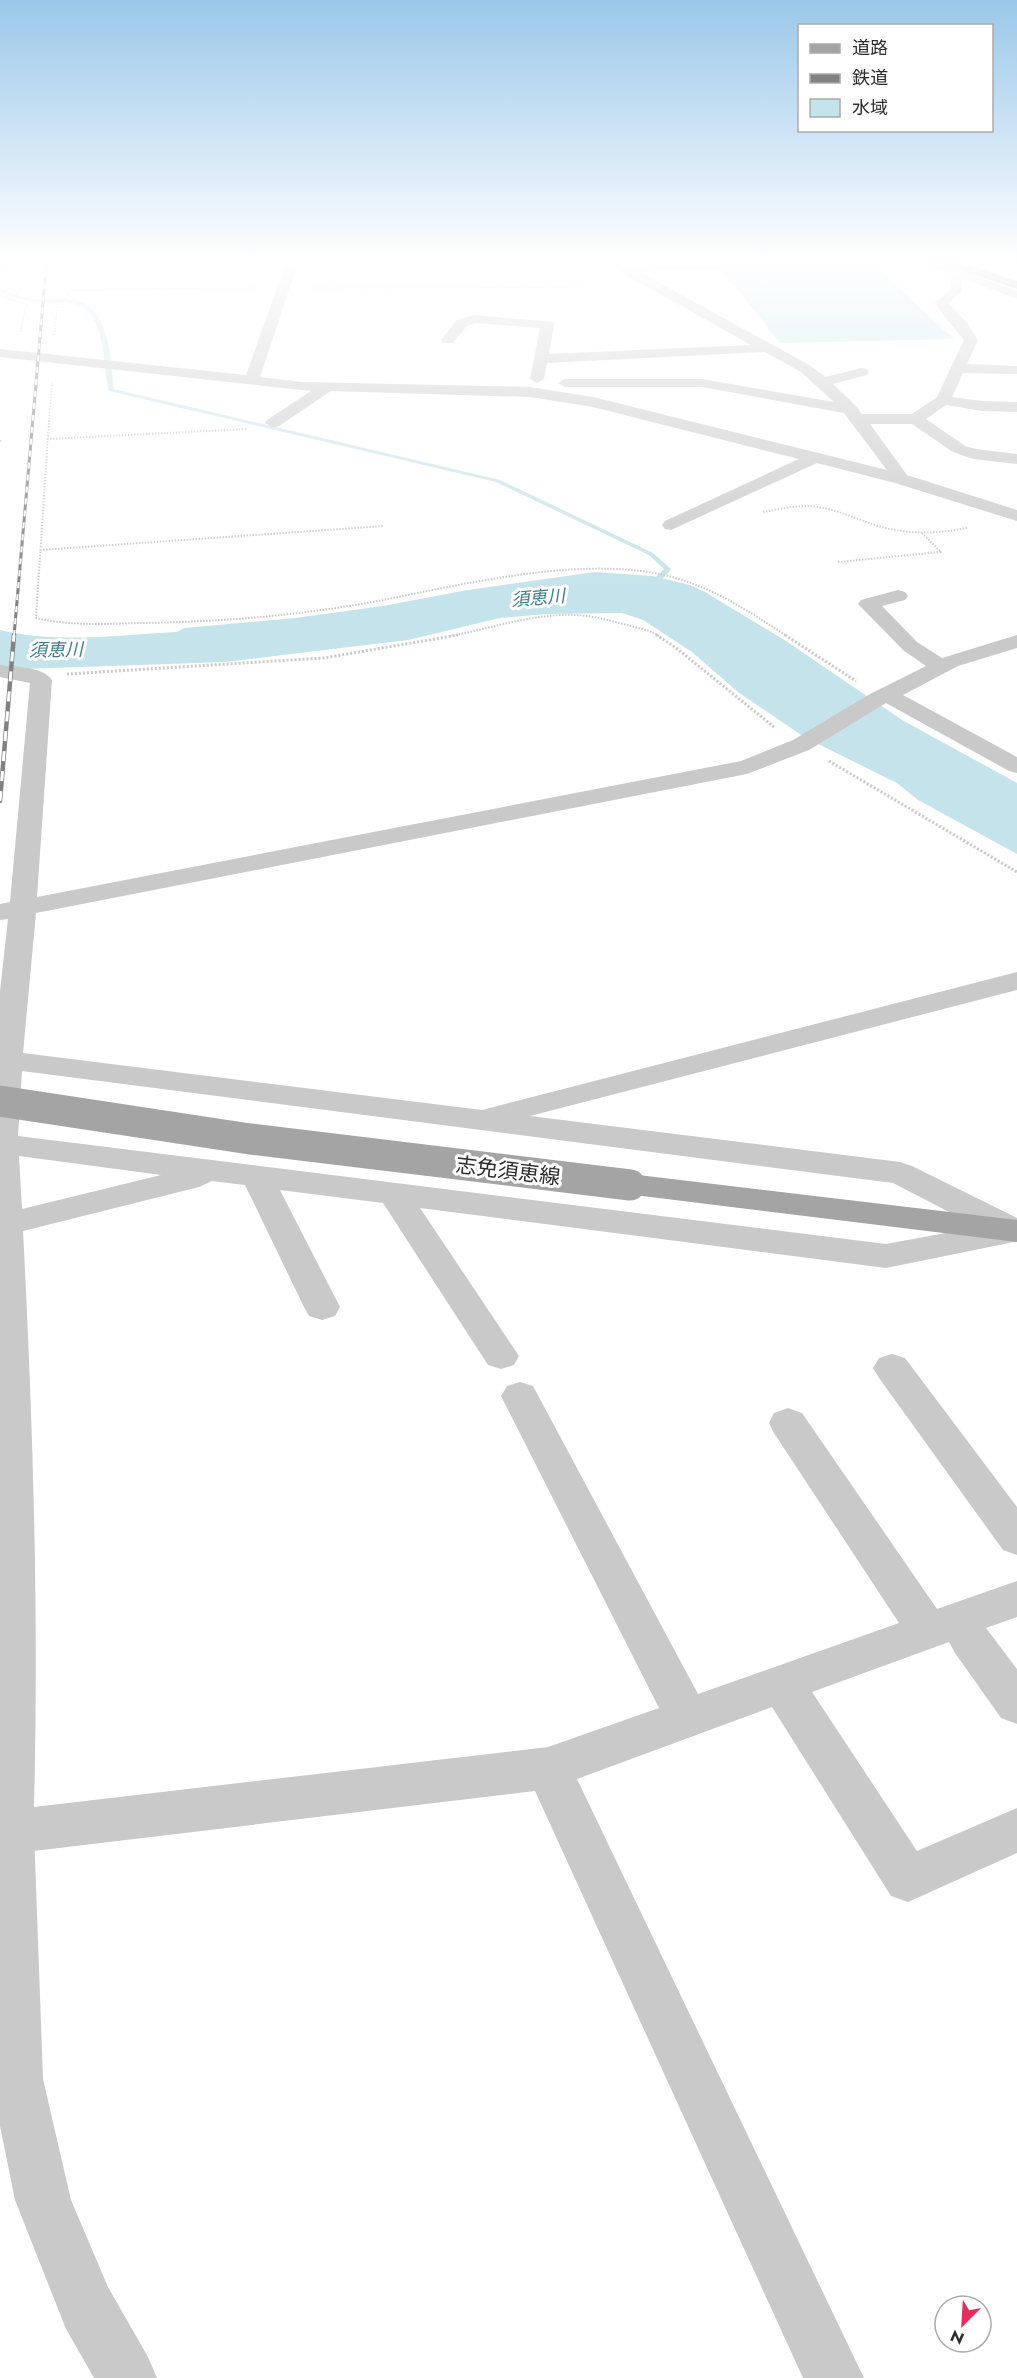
<svg xmlns="http://www.w3.org/2000/svg" width="1017" height="2378" font-family="Jost,'Noto Sans JP',sans-serif">
  <style>
    .water { fill: #c5e3ea }
    .lines { fill: none; stroke-linecap: round; stroke-linejoin: round }
    .stream { fill: #c5e3ea; fill-rule: evenodd }
    .path-far2 { stroke: #c9c9c9; stroke-width: 1.5; stroke-dasharray: 1.5 1.5; stroke-linecap: butt }
    .path-far1 { stroke: #c9c9c9; stroke-width: 2; stroke-dasharray: 1.5 1.5; stroke-linecap: butt }
    .path { stroke: #c9c9c9; stroke-width: 3; stroke-dasharray: 2 2; stroke-linecap: butt }
    .minor { fill: #c9c9c9; fill-rule: evenodd }
    .tertiary { fill: #c9c9c9; fill-rule: evenodd }
    .primary { fill: #a4a4a4; fill-rule: evenodd }
    .motorway { fill: #939393; fill-rule: evenodd }
    .rail-far1-casing { stroke: #818181; stroke-width: 3 }
    .rail-casing { stroke: #818181; stroke-width: 4.5 }
    .rail-far1 { stroke: #fff; stroke-width: 2; stroke-dasharray: 6; stroke-linecap: butt }
    .rail { stroke: #fff; stroke-width: 3; stroke-dasharray: 10; stroke-linecap: butt }
    .primary-bridge { stroke: #a4a4a4; stroke-width: 31 }
    .labels { text-anchor: middle; dominant-baseline: central; stroke-width: 6; stroke-linejoin: round; paint-order: stroke }
    .far-water-label { font-size: 18px; font-style: italic; fill: #3b7d8d; stroke: #fff }
    .street-label { font-size: 21px; fill: #2c2c2c; stroke: #fff }
  </style>
  <rect width="100%" height="100%" fill="#fff"/>
  <path class="water" d="M874,265L954,339L780,343L721,269Z
    M595,572L652,576L690,585L705,592L786,641L902,720L1017,783V854L918,800L897,783L804,737L738,692L692,652L643,620L622,613L547,614L500,618L408,640L225,662L23,669L0,666V630C59,644 117,635 177,632L184,628L295,618L383,606L468,590Z"/>
  <g class="lines">
    <path class="stream" d="M0,289C12,293 23,298 35,299C48,300 60,297 72,299C110,305 111,360 114,389L500,480L653,553L671,569L652,591H646V587L664,569L649,555L496,482L109,391C104,372 105,351 99,332C87,294 67,304 36,302C23,301 11,296 0,292Z"/>
    <path class="path-far2" d="M309,288L578,287
      M0,296L26,304L21,332
      M4,297L19,293L21,283
      M54,335L58,302L67,298L69,290L256,288
      M49,422L52,382"/>
    <path class="path-far1" d="M49,420L36,618C70,626 105,624 140,623C223,622 306,615 388,599C473,582 596,553 679,579C721,592 751,613 787,636
      M47,439L247,429
      M0,441H3
      M763,512C781,509 799,504 818,507C838,510 856,519 875,525C905,535 937,534 967,528
      M40,550L384,526
      M838,562L941,552L922,533
      M450,636C494,628 542,610 587,616C608,619 629,626 650,631L659,636"/>
    <path class="path" d="M656,635L675,647L774,727
      M785,635L856,681
      M67,674L324,658L458,635
      M829,761L1017,872"/>
    <path class="minor" d="M25,257L29,258V264L0,266V258Z
      M288,257H300L260,377L302,382L530,387L593,397L887,470L844,413L702,387H565L558,383L565,379H702L834,402L801,372L765,352L547,363L544,379L537,383L530,379L540,328L475,323L467,326L453,343H443L441,340L457,320L474,315L552,322L554,325L549,354L751,345L617,270L608,257H620L627,265L719,262L713,257H728L738,262V268L640,272L811,366L825,377L862,368L867,369L869,372L867,375L833,384L857,407L862,414H912L937,397L964,340L934,303L950,290L952,270H960L962,291L949,303L967,323L978,340L967,364L1017,366V374L963,373L952,397L982,401L1017,402V412L982,411L946,405L926,419L965,446L976,449L1017,454V464L973,459L953,452L912,424H870L907,475L1017,510V521L895,483L817,463L671,530L665,529L662,525L665,521L799,459L593,407L530,397L331,391L279,426L273,428L265,423L267,420L311,391L0,357V349L246,375Z
      M898,590L905,592L908,596L905,600L882,606L917,642L942,658L1017,635V648L958,666L903,695L1017,757V773L1009,771L886,703L809,750L747,774L36,913L23,1053L482,1110L1017,972V990L530,1116L900,1162L912,1166L1017,1218V1242H1014L886,1268L420,1208L519,1356L514,1365L501,1369L488,1365L383,1203L280,1190L340,1307L335,1316L322,1320L309,1316L304,1307L245,1185L212,1181L199,1187L23,1231C33,1422 39,1615 34,1807L548,1747L659,1708L501,1396L507,1386L520,1382L533,1386L698,1694L899,1623L774,1433L769,1423L774,1413L788,1408L802,1413L937,1609L1017,1581V1617L986,1628L1017,1669V1724L1001,1718L955,1653L949,1642L812,1692L917,1851L1017,1808V1853L908,1902L891,1896L772,1707L577,1779L864,2378H803L535,1791L0,1855V991L8,919L0,920V904L10,902L30,683L0,677V665C15,667 42,666 52,680L37,897L741,761L793,740L870,694L926,666L903,650L858,604L861,600ZM22,1071L893,1183L978,1227L886,1244L18,1136ZM19,1156L161,1175L22,1209Z
      M892,1354L905,1358L1017,1507V1555L1003,1550L879,1378L873,1368L879,1358Z"/>
    <path class="tertiary" d="M907,257H924L1017,291V299Z
      M10,1808L27,1814L34,1830L43,2079L71,2200L108,2287L148,2357L157,2378H94L66,2329L15,2200L0,2126V1812Z"/>
    <path class="primary" d="M630,1174L1017,1220V1242L618,1193L614,1185L618,1177Z"/>
    <path class="motorway" d="M928,257H945L1017,281V289L930,260Z"/>
    <defs>
      <path id="rail-far1" d="M14,636L47,257"/>
      <path id="rail" d="M0,801L14,635"/>
    </defs>
    <use href="#rail-far1" class="rail-far1-casing"/>
    <use href="#rail" class="rail-casing"/>
    <use href="#rail-far1" class="rail-far1"/>
    <use href="#rail" class="rail"/>
    <path class="primary-bridge" d="M0,1101L250,1139L630,1185"/>
  </g>
  <linearGradient id="sky" x2="0" y2="1"><stop stop-color="#9ac7e9"/><stop offset="0.44" stop-color="#fff"/><stop offset="1" stop-color="#fff" stop-opacity="0"/></linearGradient>
  <rect width="1017" height="590" fill="url(#sky)"/>
  <g class="labels">
    <g class="far-water-label">
      <text transform="translate(538 598) rotate(-5)">須恵川</text>
      <text transform="translate(56 650) rotate(-1)">須恵川</text>
    </g>
    <g class="street-label">
      <text transform="translate(508 1171) rotate(7)">志免須恵線</text>
    </g>
  </g>
  <rect x="798" y="24" width="195" height="108" fill="#ffffff" stroke="#ababab" stroke-width="1.5"/>
  <rect x="810" y="44" width="30" height="9" fill="#a4a4a4" stroke="#ababab" stroke-width="1.5"/>
  <text x="852" y="54" font-size="18" fill="#2c2c2c">道路</text>
  <rect x="810" y="74" width="30" height="9" fill="#818181" stroke="#ababab" stroke-width="1.5"/>
  <text x="852" y="84" font-size="18" fill="#2c2c2c">鉄道</text>
  <rect x="810" y="99" width="30" height="18" fill="#c5e3ea" stroke="#ababab" stroke-width="1.5"/>
  <text x="852" y="114" font-size="18" fill="#2c2c2c">水域</text>
  <g transform="translate(963 2324) rotate(204)"><circle r="28" fill="#ffffff" stroke="#ababab" stroke-width="1.5"/>
  <path d="M0-4.5L10 22L0 15L-10 22Z" fill="#e52c5d"/>
  <text y="-9" font-size="16" font-weight="bold" text-anchor="middle" fill="#2c2c2c">N</text>
  </g>
</svg>
